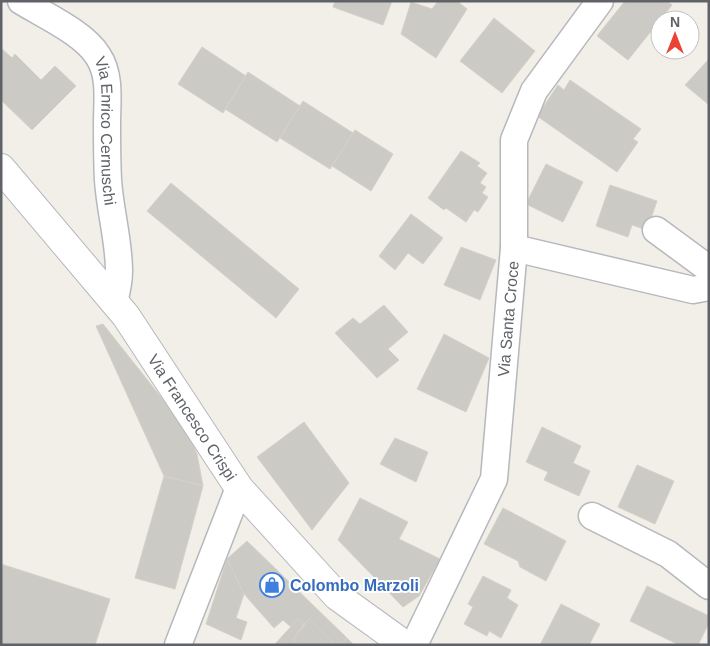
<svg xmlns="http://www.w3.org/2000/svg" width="710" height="646" font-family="Arial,sans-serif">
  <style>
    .building { fill: #cccac5; stroke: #d6d1c6 }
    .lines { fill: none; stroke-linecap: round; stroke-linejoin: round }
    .minor-casing { stroke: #b5b8bc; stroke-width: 29 }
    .tertiary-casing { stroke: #b5b8bc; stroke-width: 30 }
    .minor { stroke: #fff; stroke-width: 26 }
    .tertiary { stroke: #fff; stroke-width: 28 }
    .labels { text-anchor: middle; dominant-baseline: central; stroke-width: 4; stroke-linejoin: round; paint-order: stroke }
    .street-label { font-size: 16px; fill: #5f6368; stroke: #fff }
    .shop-label { font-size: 16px; font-weight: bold; fill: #366cbe; stroke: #fff; text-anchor: start }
  </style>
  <rect width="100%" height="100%" fill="#f1efe8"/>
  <path class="building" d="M335,1H392L383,25L333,7Z
    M438,1H457L467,9L436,58L401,34L411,2L432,9Z
    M625,1H667L672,5L628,60L597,36Z
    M494,18L535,51L502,93L460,61Z
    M202,47L246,76L223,113L178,84Z
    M1,48L12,58L15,54L41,80L55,66L76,86L32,130L1,100Z
    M709,59V105L685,85Z
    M248,72L300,106L277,142L225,109Z
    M570,80L641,129L633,139L638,142L617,172L537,116L558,85L564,90Z
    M303,101L353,133L330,169L280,138Z
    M355,130L393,154L371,191L332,166Z
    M461,151L480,163L477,166L487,173L480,183L486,187L482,193L488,197L478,212L474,210L466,222L446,208L444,210L428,198Z
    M546,164L583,182L563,222L526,204Z
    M171,183L299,289L276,318L147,211Z
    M610,185L657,201L647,230L632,225L628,237L596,226Z
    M411,214L443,238L423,264L408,253L395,270L379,256Z
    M461,247L496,260L480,300L444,285Z
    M384,305L408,332L388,349L399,360L377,378L335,333L353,318L360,324Z
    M103,324L187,430L197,454L203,486L164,476L96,326Z
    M444,334L489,358L466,412L417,389Z
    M304,422L349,483L312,530L257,457Z
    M542,427L581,446L573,463L590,471L579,496L544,480L548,472L526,462Z
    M395,438L428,452L416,482L380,464Z
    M637,465L674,481L655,524L618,507Z
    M164,476L203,486L175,589L135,578Z
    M360,498L408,522L399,539L440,559L419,596L403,607L338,540Z
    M503,508L566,541L546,581L520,567L518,561L484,544Z
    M247,541L347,638L342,645H335L309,619L304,624L298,619L291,627L283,620L274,628L244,594L227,559Z
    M227,559L244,594L236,618L247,622L241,640L206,624Z
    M1,564L110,599L95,645H1Z
    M483,576L511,590L507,598L518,605L501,638L489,631L487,636L464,624L473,607L468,604Z
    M647,586L709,616V623L698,645H679L630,621Z
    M561,604L600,624L589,645H540Z
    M298,619L304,624L293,640L298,645H274Z
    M309,619L335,645H298L293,640Z
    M347,638L354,645H342Z"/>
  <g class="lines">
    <defs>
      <g id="minor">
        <path id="s1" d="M21,1C44,15 84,33 98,56C111,75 107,102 107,123C107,142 107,161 108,180C110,211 119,241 119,271C119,282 117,291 114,301"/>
        <path d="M656,230L709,269"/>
        <path d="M514,248L693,290L709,287"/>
        <path d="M592,516L668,554L709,586"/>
        <path d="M178,645L239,488"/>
        <path id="s2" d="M414,645L494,479L514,248V140L534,91L600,1"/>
      </g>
      <g id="tertiary">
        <path id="s3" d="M1,168L126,316L239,488L337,596L405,645"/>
      </g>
    </defs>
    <use href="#minor" class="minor-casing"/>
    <use href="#tertiary" class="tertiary-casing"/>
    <use href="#minor" class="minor"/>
    <use href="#tertiary" class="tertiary"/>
  </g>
  <defs>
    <symbol id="shop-ring" viewBox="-11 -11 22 22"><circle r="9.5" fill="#fff" stroke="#3f7fe0" stroke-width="1.5"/><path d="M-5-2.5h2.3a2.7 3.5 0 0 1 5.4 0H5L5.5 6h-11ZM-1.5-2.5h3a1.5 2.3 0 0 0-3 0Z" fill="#3f7fe0"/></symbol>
  </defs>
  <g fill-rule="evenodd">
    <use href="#shop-ring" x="258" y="571" width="28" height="28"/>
  </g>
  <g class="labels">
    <g class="street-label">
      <text stroke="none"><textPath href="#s1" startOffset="172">Via Enrico Cernuschi</textPath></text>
      <text stroke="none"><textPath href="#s2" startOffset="345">Via Santa Croce</textPath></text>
      <text stroke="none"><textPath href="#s3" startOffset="315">Via Francesco Crispi</textPath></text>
    </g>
    <g class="shop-label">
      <text x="290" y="585">Colombo Marzoli</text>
    </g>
  </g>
  <rect width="710" height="646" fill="none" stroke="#5f6368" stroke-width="5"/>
  <g transform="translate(675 35)"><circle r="24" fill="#ffffff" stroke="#bfc1c3"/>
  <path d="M0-4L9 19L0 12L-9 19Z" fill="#ea4335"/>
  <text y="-8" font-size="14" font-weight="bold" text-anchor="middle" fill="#5f6368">N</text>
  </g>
</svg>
